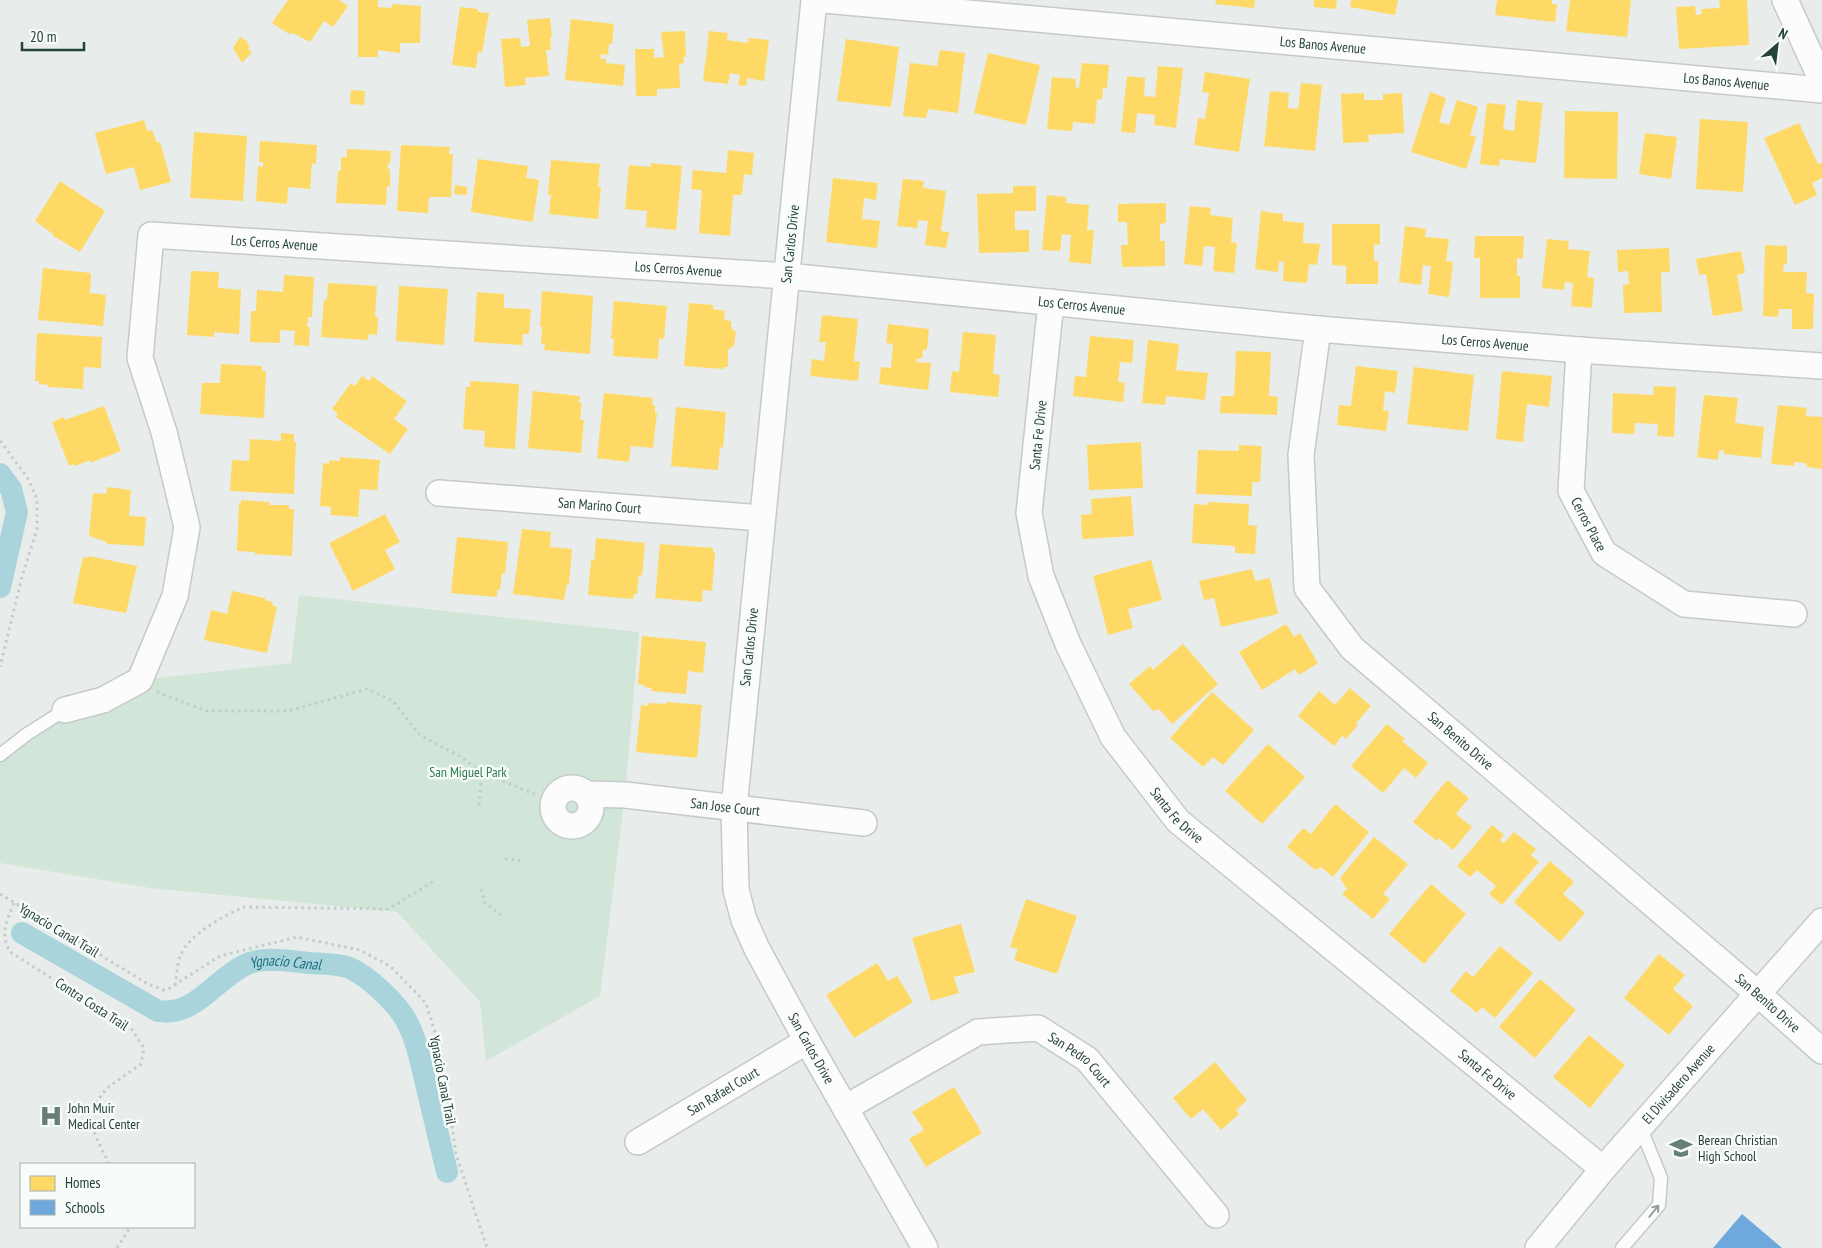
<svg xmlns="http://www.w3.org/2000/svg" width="1822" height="1248" font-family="'PT Sans Narrow',sans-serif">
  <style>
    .green { fill: #d1e6d8 }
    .homes { fill: #ffd966 }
    .schools { fill: #6fa8dc }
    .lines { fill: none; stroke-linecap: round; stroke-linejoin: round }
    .canal { stroke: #a9d4db; stroke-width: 22 }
    .lane-casing { stroke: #c5cac8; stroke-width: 15 }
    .street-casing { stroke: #c5cac8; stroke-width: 28 }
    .path { stroke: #c3ccca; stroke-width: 3; stroke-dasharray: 2.5 4; stroke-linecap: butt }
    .lane { stroke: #fcfcfc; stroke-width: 12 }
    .street { stroke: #fcfcfc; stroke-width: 25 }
    .oneway { stroke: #909f9b }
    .labels { text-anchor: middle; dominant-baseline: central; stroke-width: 5; stroke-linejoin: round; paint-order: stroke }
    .street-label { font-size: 14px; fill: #24423a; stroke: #f7fbf9 }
    .park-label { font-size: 14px; fill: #2d7a4b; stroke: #f7fbf9 }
    .poi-label { font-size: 14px; fill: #24423a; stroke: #f7fbf9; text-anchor: start }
    .water-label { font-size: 15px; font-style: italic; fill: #1c6f80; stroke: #f7fbf9 }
  </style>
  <rect width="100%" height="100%" fill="#e8edeb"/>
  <path class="green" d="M299,595L639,632L625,795L600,996L486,1061L480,1002L397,912L150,888L0,863V755L27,734L140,680L291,663Z"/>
  <path class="homes" d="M288,0H339L348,6L333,27L324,21L310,42L293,33L289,34L272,23Z
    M358,0H378V7L392,8V4L421,6L420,43H400V53L378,50V57H358Z
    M1216,0H1255L1254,8L1215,4Z
    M1314,0H1337L1336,9L1314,7Z
    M1351,0H1398L1395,15L1350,7Z
    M1497,0H1552V4H1557L1555,22L1495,15Z
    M1570,0H1631L1627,37L1566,31Z
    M1719,0H1747L1749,45L1679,49L1676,7L1695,6L1696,15L1702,14L1701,9L1720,8Z
    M460,7L478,9V12L489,13L482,52H478L476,68L452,65Z
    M550,18L552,37H550L551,50H546L549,76L525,78L526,85L505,87L501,39L520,38L521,47L530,46L527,20Z
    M571,19L614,24L612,44H609L608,55L601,54L600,58L606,59V63L625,65L623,86L565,80Z
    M685,31L686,57H683L684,63L679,64L680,88L657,89V96H636L635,49H654V58L664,57L661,32Z
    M709,31L728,33L727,40L748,43L749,38L769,40L764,81L747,78L746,86L738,85L740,75L730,73L728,84L703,81Z
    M240,37L248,42L247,44L250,46L248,49L252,52L242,63L233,48Z
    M846,39L899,47L891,107L837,101Z
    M940,50L965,53L958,113L928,109L926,118L903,116L910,63L937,66Z
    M988,53L1040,65L1026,125L974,113Z
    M1082,63L1109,65L1107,88H1103L1102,99L1097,100L1095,124L1073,122L1072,131L1047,129L1052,77L1076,79L1075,87L1079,88Z
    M1158,66L1183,68L1176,128L1154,125L1155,115L1137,113L1135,133L1121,132L1127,76L1145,78L1144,96L1155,97Z
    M1205,72L1250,79L1239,152L1194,145L1198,118L1205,119L1209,93L1202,92Z
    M1301,83L1322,85L1315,151L1264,146L1270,91L1289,93L1288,108L1298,109Z
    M351,90L365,91L364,105L350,104Z
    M1430,92L1446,98L1439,122L1449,125L1457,100L1478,107L1470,135L1476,137L1466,169L1411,152Z
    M1364,93V100H1383V94L1402,93L1404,133L1368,135L1369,142L1343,143L1341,94Z
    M1517,100L1543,103L1536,163L1500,159L1499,166L1480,164L1487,103L1506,105L1503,129L1514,131Z
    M1565,111L1618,112L1617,179L1564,178Z
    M1700,119L1748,122L1743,192L1696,189Z
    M144,120L147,131L152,130L157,143L160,142L171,182L140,190L134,167L106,174L95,133Z
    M1799,123L1818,164L1822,163V178L1812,183L1817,195L1795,205L1764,138Z
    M194,132L247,136L243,201L190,198Z
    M1645,133L1677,137L1671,179L1639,174Z
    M260,141L317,145L316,164L312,163L310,189L288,187L287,204L256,201L258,166L263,167V162H259Z
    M401,145L450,147L449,154H453L451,197H429L428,213L397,211Z
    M347,149L391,151L390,164L388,163V169H390V187L387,186L386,205L336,203L338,171H341V157H347Z
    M728,150L754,153L752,175L744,174L742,195H733L730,236L699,233L702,190L691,189L693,170L726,173Z
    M478,159L528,166L526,178L539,180L533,222L471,212Z
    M551,160L600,164L598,187H601L598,219L549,214L551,195H548Z
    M651,163L682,166L676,230L646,227L647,211L625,209L629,165L651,167Z
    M833,178L878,183L876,200L864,198L862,219L880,221L877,248L826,242Z
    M903,179L924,181L923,188L946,191L941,231L949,232L946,248L925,245L928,221L918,220L917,228L897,226Z
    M60,181L105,211L80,252L52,235L53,234L35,221Z
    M455,185L467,187V195L454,194Z
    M1013,186H1036V211H1015V230H1029V252L979,253L977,194L1013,193Z
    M1047,195L1066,197V203L1089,205L1087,230H1094L1091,264L1069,262L1071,235L1062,234L1060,251L1042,250Z
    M1166,203V223L1160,224V241H1165V266L1122,267L1121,245H1128L1127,222H1118V204Z
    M1190,206L1211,208L1210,215L1233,218L1231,242L1237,243L1234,273L1213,271L1215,247L1204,246L1202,266L1184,264Z
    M1261,211L1283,214V221L1304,223L1303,243L1320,244L1317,265L1309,264L1307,283L1283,281L1284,262L1279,261L1278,272L1255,269Z
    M1332,224H1380V245L1374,244V261H1378V284H1346V266L1332,265Z
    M1405,226L1426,229L1425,237L1449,239L1446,261L1453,262L1449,297L1428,294L1431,266L1423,265L1421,285L1399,282Z
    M1475,236H1524L1523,258H1517V276H1520V298H1480V258H1474Z
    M1547,239L1569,241L1568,249L1590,251L1587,277L1594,278L1592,308L1571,306L1573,283L1565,282L1564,290L1542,288Z
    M1765,245L1787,246V264H1784L1783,272H1807L1806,293L1814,294L1813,329H1792V309H1779L1778,317L1763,316Z
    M1669,248L1670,272H1661L1662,312L1624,313L1623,285L1629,284L1628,271L1618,272L1617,250Z
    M1741,251L1745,273L1737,275L1743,311L1713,316L1706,274L1699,275L1696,259Z
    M43,268L91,273L90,293L106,295L103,326L38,320Z
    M191,271L219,272L218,288L241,290L239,334L214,332V337L187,335Z
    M284,275L314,277L312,317H308L307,327H310L309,346L294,345L295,331L280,330V343L250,342L251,311H256L257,290L283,292Z
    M328,283L377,286L375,317H378L377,335L369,334L368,340L321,337L324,299L327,300Z
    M399,286L448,289L444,345L396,341Z
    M542,291L593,296L590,354L544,350L545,344H541L542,327L540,326Z
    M477,292L504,294V308L531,309L529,334H523L522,345L474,342Z
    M614,301L667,306L664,339L659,338L658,359L613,356L614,339H611Z
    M689,303L713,305V309L725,311L724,320L731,321V327L733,328V331H736L734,347L731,346V349H728V367H723V369L684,366Z
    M822,315L858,319L854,361L860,362L858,381L810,376L812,359L824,361L826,342H819Z
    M888,324L929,329L927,349L923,350L922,358L917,359L916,362L931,363L928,390L879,384L881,367L891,368L893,344L886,343Z
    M963,332L996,335L993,374L1000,375L998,397L950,392L952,371L959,372Z
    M37,333L102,337L101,368L84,367L83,389L48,387V385L39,384V381H35Z
    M1090,336L1134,340L1132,363L1120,362L1118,382L1125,383L1123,402L1073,396L1075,376L1086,377Z
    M1148,340L1179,344L1176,370L1208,373L1205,400L1166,396L1165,405L1142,403Z
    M1236,351L1271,352L1269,396L1278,397L1277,415L1220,413L1221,396H1234Z
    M221,364L262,366V371H266L264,418L200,414L202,383H220Z
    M1356,366L1398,371L1395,393L1385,391L1383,410L1389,411L1386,431L1337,425L1339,405L1351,406Z
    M1414,367L1474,375L1468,431L1407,424Z
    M1502,371L1552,376L1549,407L1527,404L1523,442L1496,439Z
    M362,376L369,381L372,376L407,401L394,419L408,429L390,454L336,417L338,414L332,409L351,383L355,386Z
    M470,381L519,384L515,449L484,447L485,431L463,429L466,387H470Z
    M1654,386L1676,387L1674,437L1657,436L1658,424L1635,423L1634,434L1612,433L1613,393L1653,395Z
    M533,391L580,396L579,403H582L580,419L584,420L581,453L528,448Z
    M604,393L653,398L652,405H655V413H657L653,448L631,446L629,462L597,458Z
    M1704,395L1738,398L1735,423L1764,427L1761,458L1724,454V451L1719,450L1718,460L1697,457Z
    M1778,405L1807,408L1806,416L1822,417V469L1807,467L1806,463L1794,462V466L1771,464Z
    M104,406L121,451L90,463V460L75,466L74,464L69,466L52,422L64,417L65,420Z
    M676,407L726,412L723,448L720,447L718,470L671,466Z
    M281,433L294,434V442H296L294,494L230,491L232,460L249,461L250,439L281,441Z
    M1141,442L1143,488L1089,490L1087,445Z
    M1239,445L1262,446L1260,482H1252V496L1196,494L1198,450L1239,451Z
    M340,457L380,460L377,490L360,489L358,517L331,515V507L320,506L323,463L329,464V460L340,461Z
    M107,487L131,490L129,516L146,517L144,546L108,544L104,541L89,536L93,493L106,494Z
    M1131,496L1134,536L1082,539L1081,515L1092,514L1091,499Z
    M241,500L270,502L269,505H289V509H294L292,556L255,554V552L237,551L239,503H241Z
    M1208,502L1249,504L1248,525L1257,526L1255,554L1235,553V546L1192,543L1194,504L1207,505Z
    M385,514L400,542L385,550L395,569L353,591L329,543Z
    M522,529L551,532L550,547L572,549L569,584H567L564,600L513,594Z
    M457,537L508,542L505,574L502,573L500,590H497V597L451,593Z
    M596,538L645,543L642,576L639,575L637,594H634L633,599L588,595L591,560L594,561Z
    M660,544L713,548V552L715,553L712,591L703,590L702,602L655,598Z
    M89,556L137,566L126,613L73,603L83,557L88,558Z
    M1151,560L1162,600L1128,609L1133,628L1108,635L1093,576Z
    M1252,569L1255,581L1270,578L1278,614L1221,627L1214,598L1204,600L1199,581Z
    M232,591L265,598V600L273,602L272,605L277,607L267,653L204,640L211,610L227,614Z
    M1286,624L1294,637L1300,633L1318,663L1299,675L1295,669L1262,690L1239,652Z
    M642,636L706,642L703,673L688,671L686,694L651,691L652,688L644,687V685L638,684Z
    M1183,644L1218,684L1172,724L1159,709L1153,711L1129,684L1150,666L1153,670Z
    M1350,688L1371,706L1356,723L1358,725L1346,739L1342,736L1334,746L1298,716L1319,691L1335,705Z
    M1212,692L1254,730L1223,765L1213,757L1203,767L1170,738Z
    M666,702L702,705L697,758L636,752L641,705L648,706V703L666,704Z
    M1387,724L1405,739L1402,741L1428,763L1416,778L1404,768L1383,793L1351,766Z
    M1268,744L1305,777L1262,824L1225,791Z
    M1447,780L1469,798L1456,814L1472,827L1453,850L1439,838L1437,841L1413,822Z
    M1335,804L1369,832L1333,877L1321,867L1315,870L1287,847L1303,828L1311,834Z
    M1492,825L1504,835L1500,840L1504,843L1514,832L1536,849L1531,855L1539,862L1502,905L1489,894L1496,886L1477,870L1470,877L1457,866Z
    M1374,837L1408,864L1383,894L1390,899L1373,919L1342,894L1347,889L1340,878Z
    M1550,861L1574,882L1563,894L1585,913L1560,942L1514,902Z
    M1431,884L1466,914L1424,964L1389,934Z
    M1026,899L1077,916L1057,974L1014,960L1018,949L1010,947Z
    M961,924L975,972L954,977L959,993L931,1001L912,938Z
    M1500,946L1533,973L1495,1018L1482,1007L1477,1013L1450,991L1466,971L1473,977Z
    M1659,954L1685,975L1673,989L1693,1006L1669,1035L1624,998Z
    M877,963L888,981L897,976L913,1002L854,1038L826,995Z
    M1540,979L1576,1010L1535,1058L1499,1027Z
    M1589,1035L1625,1065L1590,1108L1553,1077Z
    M1215,1062L1247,1100L1236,1110L1239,1114L1221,1130L1203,1109L1191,1119L1173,1098Z
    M954,1087L982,1133L926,1167L909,1139L924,1130L912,1112Z"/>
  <path class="schools" d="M1742,1214L1782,1248H1713Z"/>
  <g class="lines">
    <g class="canal">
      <path d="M0,474L11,489L17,512L0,587"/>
      <path id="s1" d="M22,933L158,1011C195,1017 214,980 245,965C263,956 289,961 308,963C322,964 336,963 350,968C368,976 398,1004 407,1022C417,1041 421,1063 426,1084C433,1113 440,1143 447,1172"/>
    </g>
    <defs>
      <path id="lane" d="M0,755L27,734L65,710
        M1622,1248L1659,1205L1661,1178L1640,1126"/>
      <g id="street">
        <path id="s2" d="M814,0L734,808L736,890L744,920L757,949L807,1041L925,1248"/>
        <path id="s3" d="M824,0L1822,90"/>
        <path d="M1785,0L1822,81"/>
        <path id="s4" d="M1051,302L1029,513L1041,576L1068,644L1113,737L1178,821L1603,1169"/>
        <path id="s5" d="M1318,329L1301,455L1307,588L1352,648L1757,993L1822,1051"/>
        <path id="s6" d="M1579,350L1571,491L1604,553L1684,604L1794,614"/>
        <path id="s7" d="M439,493L762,518"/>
        <path id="s8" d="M65,710L103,700L140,680L175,596L187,527L164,432L140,358L151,235L787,276L1318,329L1579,350L1822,366"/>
        <circle cx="572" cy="807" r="19"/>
        <path id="s9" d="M586,794L625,795L864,823"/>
        <path id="s10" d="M845,1108L978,1032L1038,1028L1087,1059L1216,1215"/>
        <path id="s11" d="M638,1142L807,1041"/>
        <path id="s12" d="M1538,1248L1603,1169L1822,921"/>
      </g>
    </defs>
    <use href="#lane" class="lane-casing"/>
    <use href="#street" class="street-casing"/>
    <path class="path" d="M0,441L27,477L37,499V529L22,577L0,667
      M157,692L207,711H288L367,689L393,701L420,735L463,758L482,773L537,795
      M479,805L482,773
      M505,859L524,861
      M481,889L485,903L504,917
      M0,894L148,984L164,990L170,988L220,956L297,937L360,950L390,966L426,1003L441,1052L456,1154L487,1248
      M14,903C6,922 0,934 10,952L131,1028L144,1048L141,1064L107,1088L93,1107L95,1135L109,1164
      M175,985C177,975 177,962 181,954C190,934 225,915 244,907L388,909L436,880
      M117,1248L128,1231V1227"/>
    <use href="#lane" class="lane"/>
    <use href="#street" class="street"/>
  </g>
  <defs><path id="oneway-shaft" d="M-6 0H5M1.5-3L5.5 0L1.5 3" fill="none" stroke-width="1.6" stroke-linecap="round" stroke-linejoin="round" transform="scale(1.25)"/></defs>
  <use class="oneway" href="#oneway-shaft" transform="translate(1654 1211) rotate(-51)"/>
  <defs>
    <symbol id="hospital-bare" viewBox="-9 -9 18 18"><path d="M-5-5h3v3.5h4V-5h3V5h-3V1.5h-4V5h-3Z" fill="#697e78" stroke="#f7fbf9" stroke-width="2.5" paint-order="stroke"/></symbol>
    <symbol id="school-bare" viewBox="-9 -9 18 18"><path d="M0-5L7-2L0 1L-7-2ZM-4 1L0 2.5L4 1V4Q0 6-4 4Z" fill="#697e78" stroke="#f7fbf9" stroke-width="2.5" paint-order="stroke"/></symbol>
  </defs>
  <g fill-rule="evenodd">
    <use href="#hospital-bare" x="35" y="1100" width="32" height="32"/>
    <use href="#school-bare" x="1665" y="1132" width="32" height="32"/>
  </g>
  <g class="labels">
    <g class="street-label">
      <text stroke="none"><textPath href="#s3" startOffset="501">Los Banos Avenue</textPath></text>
      <text stroke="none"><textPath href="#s3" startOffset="906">Los Banos Avenue</textPath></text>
      <text stroke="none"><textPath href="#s8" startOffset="665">Los Cerros Avenue</textPath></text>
      <text transform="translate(790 244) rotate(-84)">San Carlos Drive</text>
      <text stroke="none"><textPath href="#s8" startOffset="1070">Los Cerros Avenue</textPath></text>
      <text stroke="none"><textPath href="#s8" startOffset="1475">Los Cerros Avenue</textPath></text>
      <text stroke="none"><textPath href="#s8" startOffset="1880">Los Cerros Avenue</textPath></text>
      <text transform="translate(1038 435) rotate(-84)">Santa Fe Drive</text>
      <text stroke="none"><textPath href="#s7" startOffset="161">San Marino Court</textPath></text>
      <text stroke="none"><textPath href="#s6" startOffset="179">Cerros Place</textPath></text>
      <text transform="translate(749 647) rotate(-84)">San Carlos Drive</text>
      <text stroke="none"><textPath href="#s5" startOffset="478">San Benito Drive</textPath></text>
      <text stroke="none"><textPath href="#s9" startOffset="140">San Jose Court</textPath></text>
      <text stroke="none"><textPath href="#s4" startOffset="554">Santa Fe Drive</textPath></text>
      <text transform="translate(59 930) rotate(31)">Ygnacio Canal Trail</text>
      <text transform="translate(92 1004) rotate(33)">Contra Costa Trail</text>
      <text stroke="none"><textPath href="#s5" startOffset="882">San Benito Drive</textPath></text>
      <text stroke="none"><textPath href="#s2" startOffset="1070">San Carlos Drive</textPath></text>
      <text stroke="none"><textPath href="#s10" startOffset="266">San Pedro Court</textPath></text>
      <text stroke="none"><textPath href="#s4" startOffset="959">Santa Fe Drive</textPath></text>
      <text transform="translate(443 1080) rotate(79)">Ygnacio Canal Trail</text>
      <text stroke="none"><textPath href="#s12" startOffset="216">El Divisadero Avenue</textPath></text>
      <text stroke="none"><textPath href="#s11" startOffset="99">San Rafael Court</textPath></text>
    </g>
    <g class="park-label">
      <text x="468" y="772">San Miguel Park</text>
    </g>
    <g class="poi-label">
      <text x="68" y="1108">John Muir<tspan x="68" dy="16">Medical Center</tspan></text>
      <text x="1698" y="1140">Berean Christian<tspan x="1698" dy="16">High School</tspan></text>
    </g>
    <g class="water-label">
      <text stroke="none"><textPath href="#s1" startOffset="299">Ygnacio Canal</textPath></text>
    </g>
  </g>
  <rect x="20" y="1163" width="175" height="65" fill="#f7fbf9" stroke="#a3b1ad"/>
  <rect x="30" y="1176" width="25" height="15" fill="#ffd966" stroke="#a3b1ad"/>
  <text x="65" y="1188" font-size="15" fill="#24423a">Homes</text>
  <rect x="30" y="1200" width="25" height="15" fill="#6fa8dc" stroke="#a3b1ad"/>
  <text x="65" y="1213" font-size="15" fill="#24423a">Schools</text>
  <g transform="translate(1777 45) rotate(28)" stroke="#f7fbf9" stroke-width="4" paint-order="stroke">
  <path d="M0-4L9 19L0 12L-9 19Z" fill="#24423a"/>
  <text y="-8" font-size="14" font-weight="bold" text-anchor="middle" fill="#24423a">N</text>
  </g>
  <path d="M22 42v8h62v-8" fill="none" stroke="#24423a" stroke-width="2.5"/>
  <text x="30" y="42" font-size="15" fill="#24423a" stroke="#f7fbf9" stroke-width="4" paint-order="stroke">20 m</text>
</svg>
